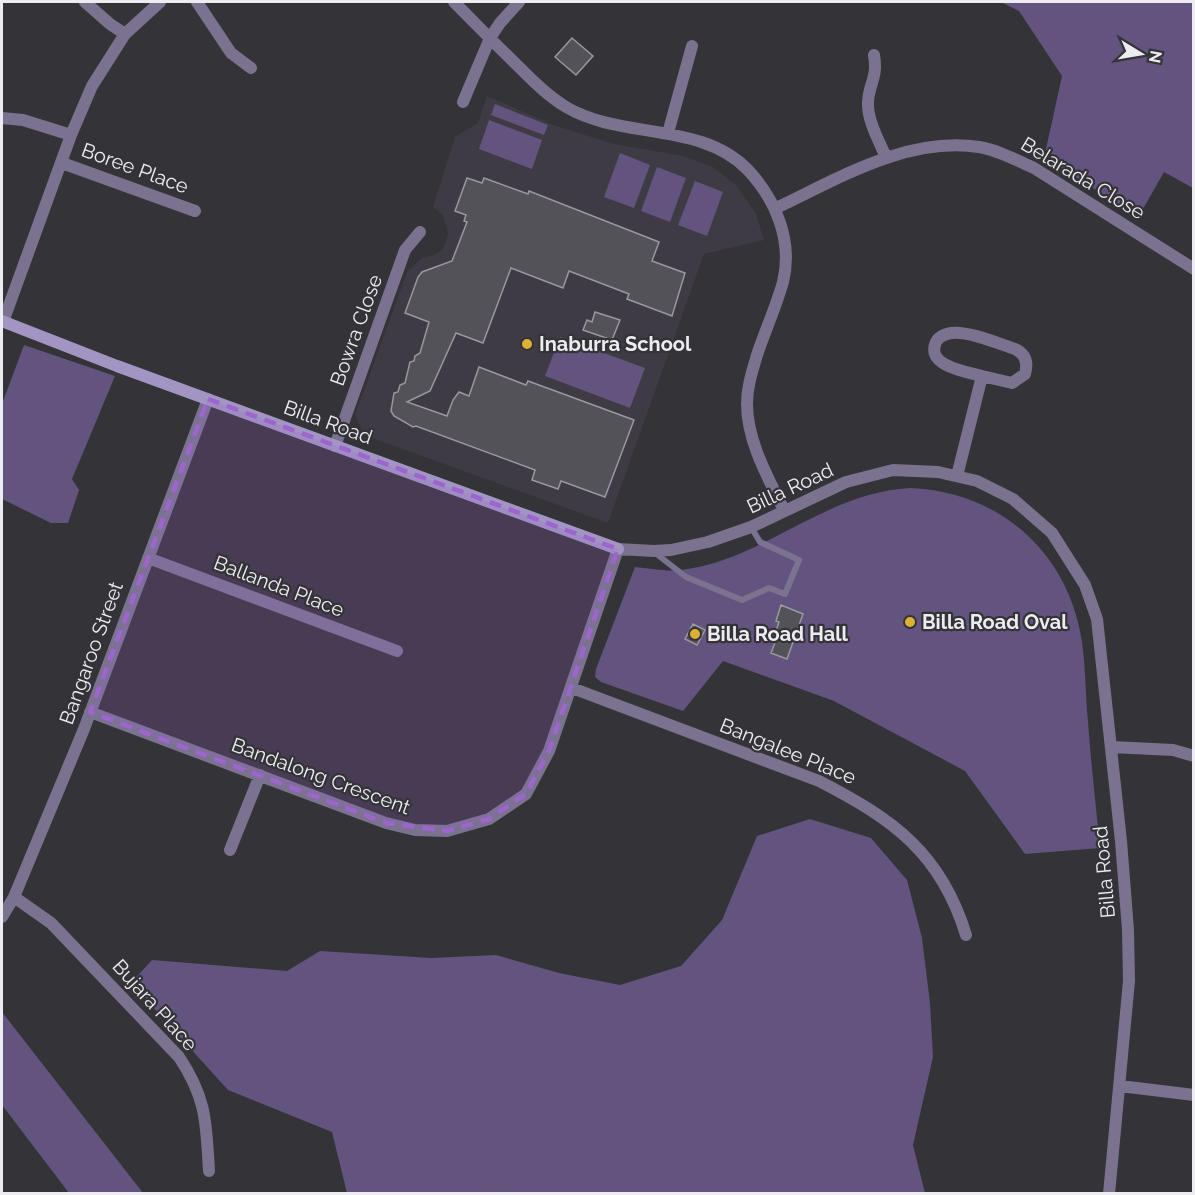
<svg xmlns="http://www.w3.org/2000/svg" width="1195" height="1195" font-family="Raleway,sans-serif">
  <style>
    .built { fill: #3e3b45 }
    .green { fill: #62547e }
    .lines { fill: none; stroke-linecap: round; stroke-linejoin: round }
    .stream { stroke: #65537d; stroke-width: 4 }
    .building { fill: #535258; stroke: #99989e; stroke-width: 1.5 }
    .lane { stroke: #7b728f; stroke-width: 6 }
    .street { stroke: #7b728f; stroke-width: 12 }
    .secondary { stroke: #a395c3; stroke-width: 12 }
    .marked { fill: #9d66ce; fill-opacity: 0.2; stroke: #9d66ce; stroke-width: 4.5; stroke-dasharray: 12 8; stroke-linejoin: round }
    .poi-dot { fill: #dcb233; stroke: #343338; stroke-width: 2 }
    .labels { text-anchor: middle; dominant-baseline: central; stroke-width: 4.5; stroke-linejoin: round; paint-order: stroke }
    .street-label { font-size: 20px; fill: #edecf0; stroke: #343338 }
    .poi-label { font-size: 20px; font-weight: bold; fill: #edecf0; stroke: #343338; text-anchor: start }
  </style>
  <rect width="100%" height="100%" fill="#343338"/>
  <path class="built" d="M487,96L553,125L614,144L683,156L713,167L736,185L756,214L764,240L704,254L608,523L364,435L355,415L407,272L422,258L434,255L442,250L446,242L448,234L446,224L442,214L433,207L455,137L478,123Z"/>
  <path class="green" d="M1001,2H1193V188L1164,172L1139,216L1044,158L1062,76L1019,11Z
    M495,104L548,125L544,135L491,115Z
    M489,120L542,140L532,169L479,149Z
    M620,153L650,165L634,208L604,197Z
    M657,167L686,178L670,222L641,211Z
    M695,181L723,192L707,236L678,225Z
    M560,337L645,368L630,408L545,376Z
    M24,345L115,376L72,479L79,490L68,523H51L2,499V404Z
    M910,488C995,491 1063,547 1080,631C1086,660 1085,692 1088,722C1091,764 1096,806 1100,848L1025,854L965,771L834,701L723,661L683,711L601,682L595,677L596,669L635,567C649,568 666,572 681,570C764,560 823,493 910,488Z
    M810,819L871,838L907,880L922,938L930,1003L933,1057L913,1145L925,1193H347L332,1132L228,1090L131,983L152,960L287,971L320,951L431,958L496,955L559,973L620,985L681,966L722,920L757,836Z
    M2,1012L143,1193H69L2,1105Z"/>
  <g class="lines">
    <path class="stream" d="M182,970L271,1046L324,1075L420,1150L453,1164L505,1194"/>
  </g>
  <path class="building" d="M572,38L593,56L576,75L555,57Z
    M467,178L482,183L484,178L528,194L529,191L659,242L652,261L685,273L672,316L627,299L629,294L569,271L563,288L511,268L483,343L456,333L430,391L407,402L447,416L453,400L459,392L469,396L479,367L526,385L528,381L634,420L605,497L561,481L558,489L532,480L535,470L416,426L413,427L394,416L391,411L394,393L398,392L400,385L405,383L410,362L414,361L415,356L420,353L429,322L405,313L418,277L422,272L452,261L467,222L464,221L466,215L455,211Z
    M595,312L620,320L612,340L583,330L587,320L592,322Z
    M781,605L803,614L787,659L771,653L779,632L776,631L779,622L776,621Z
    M693,624L705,630L697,645L685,639Z"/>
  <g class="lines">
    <path class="lane" d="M654,552L686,577L742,600L769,588L785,594L799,560L760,542L751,527"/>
    <path class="street" d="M85,2L110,24L125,34
      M197,2L231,53L251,68
      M454,2C475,23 496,45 518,66C533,81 548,96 566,107C622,140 701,121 748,170C776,200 793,241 783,282C776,307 765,331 757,355C752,372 747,387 747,404C747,441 768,478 784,510
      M874,55C878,78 869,83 868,102C867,120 879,141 886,157
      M463,102L490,38L500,23L519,2
      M2,118L23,120L71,135
      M668,133L692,46
      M62,163L195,211
      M776,208C838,179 907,136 979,147C998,150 1016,160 1034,168L1194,269
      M3,322L71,135L92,86L125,34L160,2
      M335,446L405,250L420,232
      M957,476L982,376C967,372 925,366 936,342C939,336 945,334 951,333C969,331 997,343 1015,349C1026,354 1028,363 1025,374L1012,383L982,376
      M148,558L397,651
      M572,688L819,781C893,819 941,853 966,935
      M90,712L386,823L415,830L447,831L489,819L526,794L549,751L618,549L654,551L671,550L708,542L751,527L846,482L893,470L938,472L977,481L1013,499L1052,533L1085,585L1097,619L1121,841L1128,930L1129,981L1109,1194
      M1112,747L1173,750L1194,756
      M230,850L260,775
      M14,897L51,923L179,1057C207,1099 206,1123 209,1171
      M2,917L14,897L84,729L208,399
      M1120,1086L1194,1095"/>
    <path class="secondary" d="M2,321L117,366L618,549"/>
  </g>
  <path class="marked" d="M208,399L618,549L549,751L526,794L489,819L447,831L386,823L90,712Z"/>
  <g class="poi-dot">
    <circle cx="527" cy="344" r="6"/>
    <circle cx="910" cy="622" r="6"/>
    <circle cx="695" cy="634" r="6"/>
  </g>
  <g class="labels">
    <g class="street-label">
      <text transform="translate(135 168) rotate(20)">Boree Place</text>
      <text transform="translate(1083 178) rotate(31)">Belarada Close</text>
      <text transform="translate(356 330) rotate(-70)">Bowra Close</text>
      <text transform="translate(328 422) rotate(20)">Billa Road</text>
      <text transform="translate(790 488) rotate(-25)">Billa Road</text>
      <text transform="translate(279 586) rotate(21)">Ballanda Place</text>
      <text transform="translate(91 653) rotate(-70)">Bangaroo Street</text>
      <text transform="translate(788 751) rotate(22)">Bangalee Place</text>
      <text transform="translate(321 776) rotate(20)">Bandalong Crescent</text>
      <text transform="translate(1104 872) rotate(-95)">Billa Road</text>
      <text transform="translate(155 1005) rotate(48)">Bujara Place</text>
    </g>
    <g class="poi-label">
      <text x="539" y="344">Inaburra School</text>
      <text x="922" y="622">Billa Road Oval</text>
      <text x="707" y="634">Billa Road Hall</text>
    </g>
  </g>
  <rect width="1195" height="1195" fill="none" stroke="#edecf0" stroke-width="6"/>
  <g transform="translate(1141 54) rotate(101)" stroke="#343338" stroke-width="4.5" paint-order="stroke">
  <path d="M0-4.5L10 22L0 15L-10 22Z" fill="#edecf0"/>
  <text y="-9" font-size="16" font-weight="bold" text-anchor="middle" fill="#edecf0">N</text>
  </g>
</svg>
